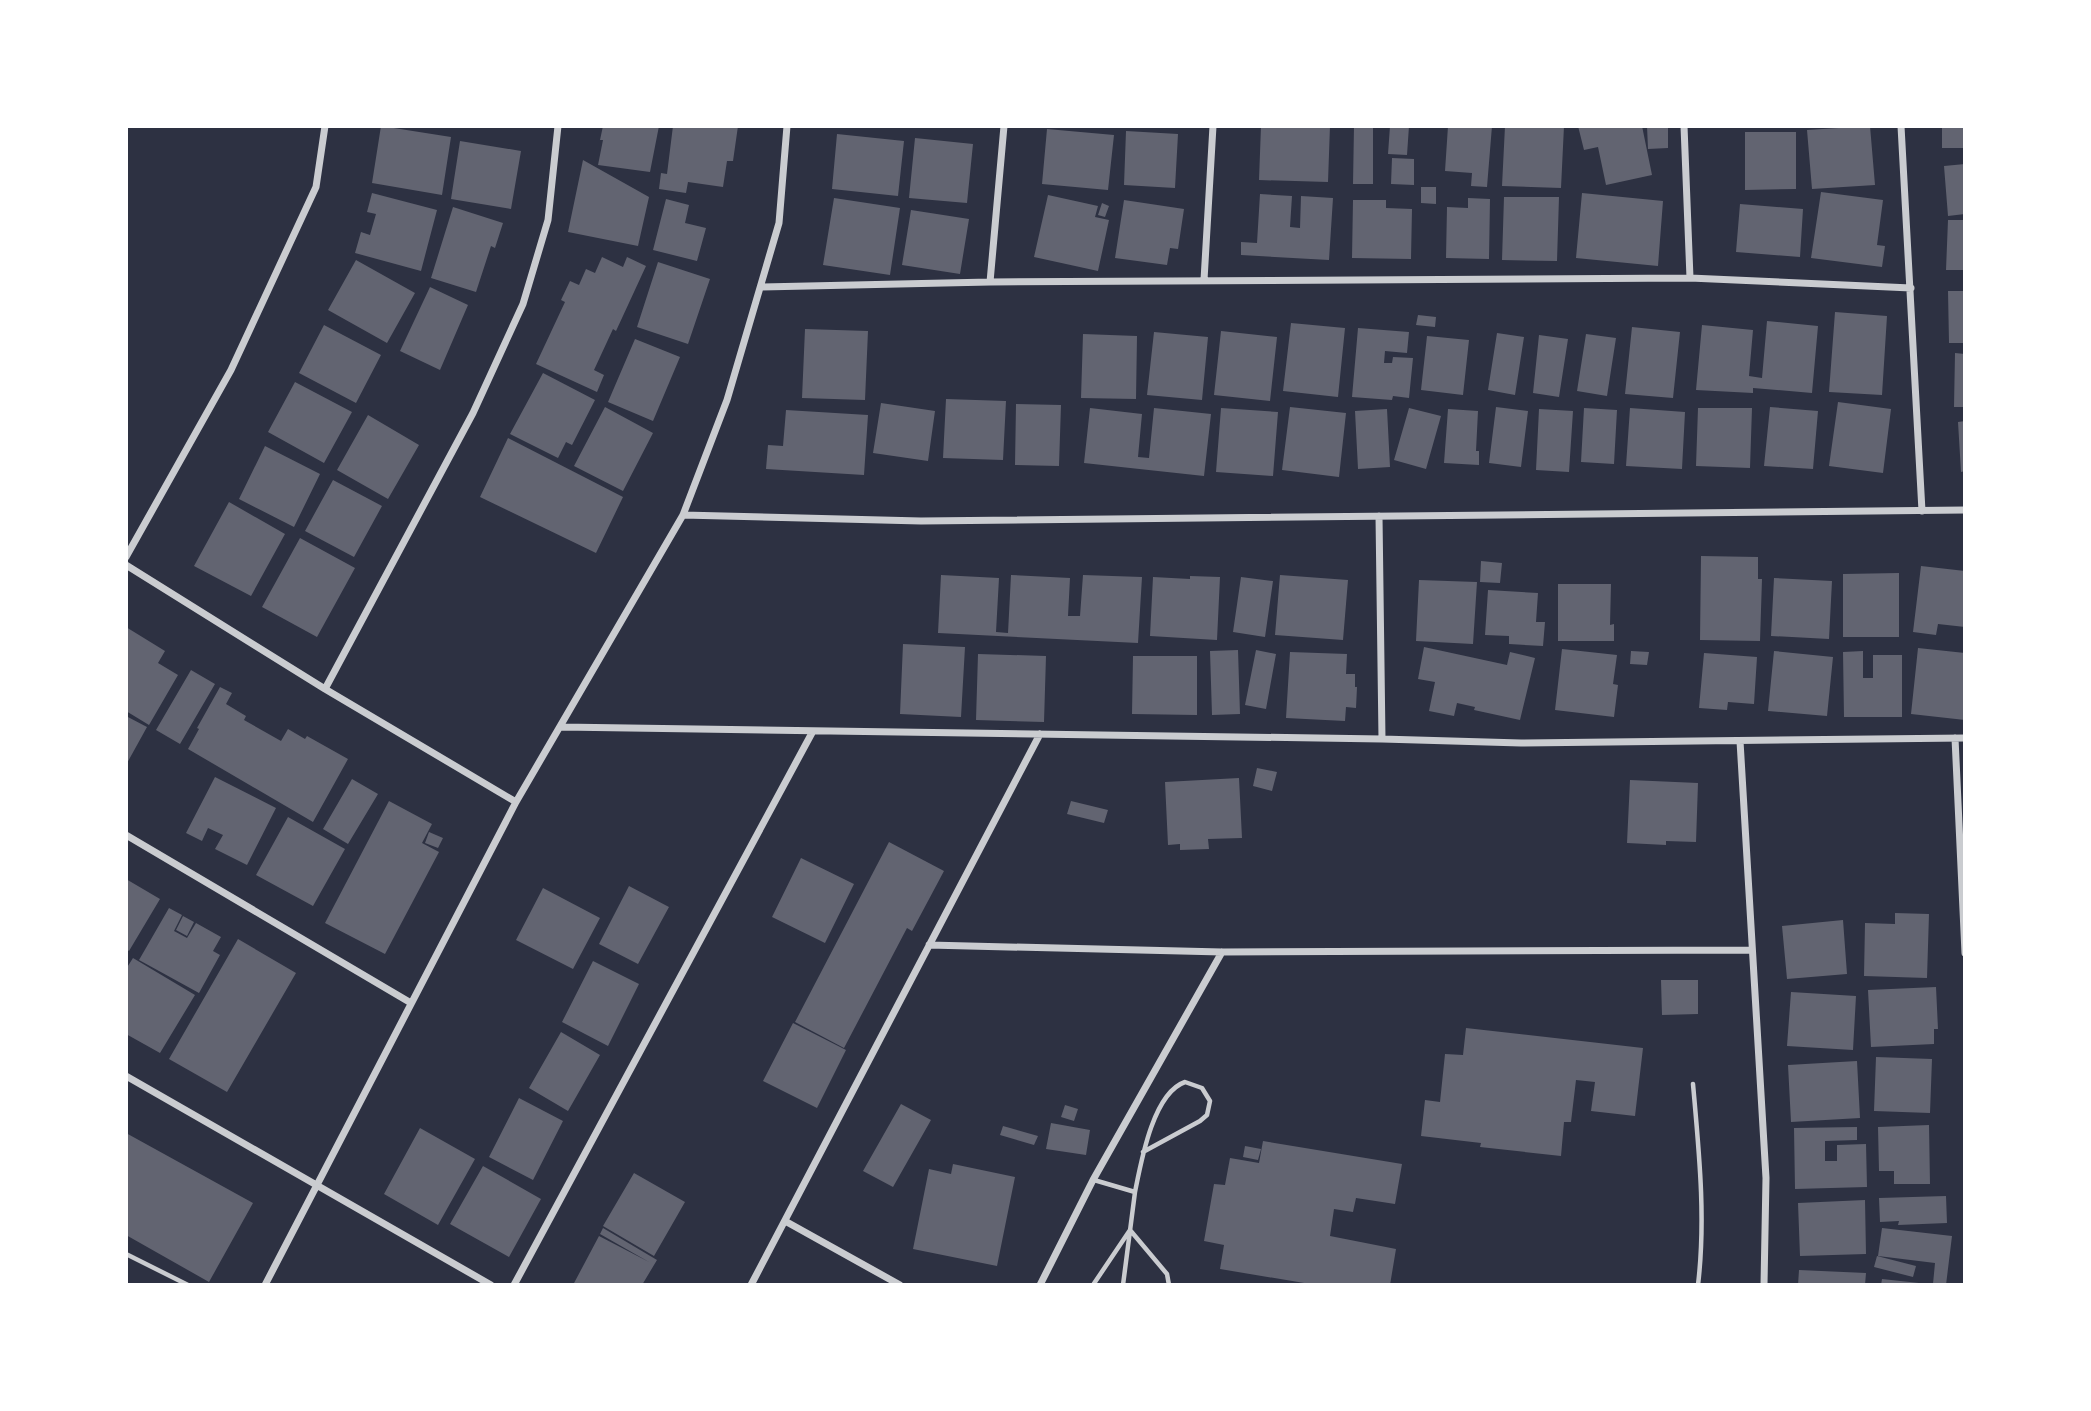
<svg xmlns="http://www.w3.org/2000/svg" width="2091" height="1411" font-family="'Alegreya Sans',sans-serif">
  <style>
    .building { fill: #626471 }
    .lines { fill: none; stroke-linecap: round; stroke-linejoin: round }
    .service { stroke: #caccd0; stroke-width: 4.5 }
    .minor { stroke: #caccd0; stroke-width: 7 }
  </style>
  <rect width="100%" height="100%" fill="#2d3142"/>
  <path class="building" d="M381,126L451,137L442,195L372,183Z
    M603,126H659L650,172L598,165L603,140H600Z
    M673,126H738L733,161H727L723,187L688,182L686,193L659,189L661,173L667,174Z
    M1261,126H1330L1328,182L1259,180Z
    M1354,126H1373V184H1353Z
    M1390,126H1409L1407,155L1388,154Z
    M1448,126H1492L1487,187L1471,186L1472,173L1445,171Z
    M1505,126H1564L1561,188L1502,186Z
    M1578,126H1642L1652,175L1606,185L1598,147L1584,150Z
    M1647,126H1668V148L1648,149Z
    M1870,126L1875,185L1812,189L1807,130Z
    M1942,126H1965V148H1942Z
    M1047,129L1114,135L1108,190L1042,184Z
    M1126,131L1178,134L1175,188L1124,185Z
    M1745,132H1796V189L1745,190Z
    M837,134L904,141L898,196L832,189Z
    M915,138L973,144L967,203L909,198Z
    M460,141L521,151L511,209L451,199Z
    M1392,158L1414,159V185L1391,184Z
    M583,160L649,197L638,246L568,232Z
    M1965,164V214L1948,216L1944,166Z
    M1421,187H1436V204L1421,203Z
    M1821,192L1883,200L1877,245L1885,246L1882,267L1811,258Z
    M372,193L437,210L421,271L355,253L361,232L370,235L376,214L367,212Z
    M1582,193L1663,201L1658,266L1576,258Z
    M1260,194L1292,196L1290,227L1300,228L1301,196L1333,198L1329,260L1241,255V242L1257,243Z
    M1048,195L1098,206L1095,217L1109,220L1098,271L1034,257Z
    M1504,197H1559L1557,261L1502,260Z
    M834,198L900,208L890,275L823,265Z
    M1468,198L1490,199L1489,259L1446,258L1447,207L1468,208Z
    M666,199L689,205L685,223L706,228L697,261L653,250Z
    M1124,200L1184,209L1178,249L1170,248L1167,265L1115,258Z
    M1353,200H1386V208L1412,209L1411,259L1352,258Z
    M1102,203L1109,206L1105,217L1098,215Z
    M1740,204L1803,209L1800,257L1736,252Z
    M453,207L503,223L495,248L491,246L476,292L431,278Z
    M911,210L969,219L960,274L902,265Z
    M1948,220H1965V270H1946Z
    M602,257L623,267L627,257L646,266L616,331L613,329L594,370L604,375L597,392L536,364L565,302L561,300L570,281L579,285L586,269L595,273Z
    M356,260L415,293L387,343L328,310Z
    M658,262L710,279L688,344L637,327Z
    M430,287L468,305L440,370L400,351Z
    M1948,291H1965V343H1949Z
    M1835,312L1887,316L1882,395L1829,392Z
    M1418,315L1436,317L1435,327L1416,325Z
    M1767,321L1818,326L1812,393L1753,388V393L1696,390L1702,325L1753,330L1749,376L1762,378Z
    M1291,323L1345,328L1338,397L1283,391Z
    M324,325L381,355L356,403L299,373Z
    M1632,327L1680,332L1673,398L1625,394Z
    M1358,328L1409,332L1407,353L1385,351L1384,363H1392L1393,357L1413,358L1409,398L1393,396L1392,400L1352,397Z
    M805,329L868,331L865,400L802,398Z
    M1221,331L1277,337L1270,401L1214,395Z
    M1154,332L1208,337L1202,400L1147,395Z
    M1497,333L1524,337L1515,395L1488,390Z
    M1083,334L1137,336L1136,399L1081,398Z
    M1586,334L1616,338L1607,396L1577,391Z
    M1539,335L1568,339L1559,397L1533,393Z
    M1427,336L1469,340L1463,395L1421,390Z
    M635,339L680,357L653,421L608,402Z
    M1955,353L1965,354V407H1954Z
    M543,373L595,400L572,445L566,442L558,458L510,434Z
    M295,382L352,412L324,463L268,432Z
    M946,399L1006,401L1003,460L943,458Z
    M1838,402L1891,409L1883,473L1829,466Z
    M881,403L935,411L928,461L873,453Z
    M1016,404L1061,405L1059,466L1015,465Z
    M605,407L653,433L623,491L574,466Z
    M1290,407L1346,413L1339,477L1282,470Z
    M1496,407L1528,411L1521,467L1489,463Z
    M1770,407L1818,411L1813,469L1764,466Z
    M1090,408L1142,414L1138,457L1149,458L1154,408L1211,414L1204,476L1084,463Z
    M1221,408L1278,412L1273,476L1216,472Z
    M1409,408L1441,416L1426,469L1394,460Z
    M1584,408L1617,410L1614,464L1581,462Z
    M1630,408L1685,412L1682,469L1626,466Z
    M1698,408H1752L1750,468L1696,466Z
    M1387,409L1390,467L1358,469L1355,411Z
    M1448,409L1478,411L1476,451H1479V465L1444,463Z
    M1539,409L1573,411L1569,472L1536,470Z
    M786,410L868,415L864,475L766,469L768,445L783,446Z
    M368,415L419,445L388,499L337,470Z
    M1965,421V471L1961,472L1958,422Z
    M508,438L623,497L596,553L480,497Z
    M265,446L320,474L294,527L239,499Z
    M333,480L382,506L354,557L305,531Z
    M229,502L285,534L251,596L194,566Z
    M300,538L355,568L317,637L262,607Z
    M1701,556L1758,557V579H1762L1760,641L1700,640Z
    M1481,561L1502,563L1500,583L1480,582Z
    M1921,566L1965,571V627L1938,624L1936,635L1913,632Z
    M1899,573V637H1843V574Z
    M941,575L999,578L996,632L1008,633L1011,575L1070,578L1068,616H1080L1083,575L1142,577L1138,643L938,633Z
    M1280,575L1348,580L1343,640L1275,635Z
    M1190,576L1220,577L1217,640L1150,636L1153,577L1190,579Z
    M1241,577L1273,581L1265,637L1233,632Z
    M1774,578L1832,581L1829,639L1771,636Z
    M1419,580L1477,582L1473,644L1416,641Z
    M1558,584H1611L1610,625L1614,624V641H1558Z
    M1488,590L1538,593L1536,622H1545L1543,646L1509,644V636L1485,635Z
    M126,627L165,651L158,663L178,675L149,725L126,711Z
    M903,644L965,647L961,717L900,714Z
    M1424,647L1507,665L1510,652L1535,658L1520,720L1474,710L1475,707L1457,703L1454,716L1429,711L1435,682L1418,679Z
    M1918,648L1965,653V720L1911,714Z
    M1562,649L1617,655L1613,684L1618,685L1614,717L1555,710Z
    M1238,650L1240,714L1212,715L1210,651Z
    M1256,650L1276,654L1266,709L1245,705Z
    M1631,651L1649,652L1647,665L1630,664Z
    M1774,651L1833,657L1827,716L1768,711Z
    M1863,651V678H1873V655H1902V717H1844L1843,652Z
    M1290,652L1347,654L1346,674H1355V687H1357L1356,708L1346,707L1345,721L1286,718Z
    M1704,653L1757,657L1754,704L1728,702L1727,710L1699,708Z
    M978,654L1046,656L1044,722L976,720Z
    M1133,656H1197V715L1132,714Z
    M191,670L215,684L180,744L156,730Z
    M220,687L232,693L226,704L246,716L244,720L281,741L288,729L305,739L307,736L348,759L313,822L188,749L199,729L197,728Z
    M126,716L147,727L126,765Z
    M1257,768L1277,772L1272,791L1253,786Z
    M215,777L276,808L247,865L215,849L223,835L208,828L202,841L186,833Z
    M1239,778L1242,838L1208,839L1209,849L1180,850V844L1168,845L1165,782Z
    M352,779L378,794L348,844L323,829Z
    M1630,780L1698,783L1696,842L1666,841V845L1627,843Z
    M389,801L432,824L422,843L439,852L385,954L325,923Z
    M1071,801L1108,810L1104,823L1067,814Z
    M288,817L345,849L313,906L256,875Z
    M429,832L443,838L438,848L425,843Z
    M889,842L944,871L912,931L907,928L844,1048L795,1022Z
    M801,858L854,884L825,943L772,917Z
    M126,879L160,899L129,951L126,949Z
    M629,886L669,907L638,964L599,944Z
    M543,888L600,918L573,969L516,940Z
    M169,908L182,915L174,931L187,938L196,923L221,937L213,951L220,955L199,993L139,960Z
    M1895,913L1929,914L1927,978L1864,976L1865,923L1895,924Z
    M183,916L194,922L187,936L176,930Z
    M1843,920L1847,974L1787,979L1782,926Z
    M238,939L296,973L227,1092L169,1059Z
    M133,958L195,995L160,1053L126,1034V969Z
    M593,961L639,984L608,1046L562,1022Z
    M1661,980H1698V1014L1662,1015Z
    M1936,987L1938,1029H1934V1044L1871,1047L1868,990Z
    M1791,992L1856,996L1853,1050L1787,1046Z
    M793,1023L846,1050L817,1108L763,1081Z
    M1466,1028L1643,1048L1635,1116L1591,1111L1595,1082L1576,1080L1571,1122H1564L1561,1156L1480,1147L1481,1143L1421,1136L1425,1100L1440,1102L1445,1054L1463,1055Z
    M561,1032L600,1055L568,1111L529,1088Z
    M1876,1057L1932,1059L1930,1113L1874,1111Z
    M1857,1061L1860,1118L1791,1122L1788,1065Z
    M519,1098L563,1121L533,1180L489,1157Z
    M901,1104L931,1120L893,1187L863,1171Z
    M1065,1105L1078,1109L1074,1121L1061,1117Z
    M1051,1123L1090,1130L1086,1155L1046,1149Z
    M1929,1125L1930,1184H1894V1171H1879L1878,1127Z
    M1003,1126L1038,1136L1034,1145L1000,1135Z
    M1857,1127V1140L1825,1141V1161H1837V1145L1866,1144L1867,1187L1795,1189L1794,1128Z
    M420,1128L475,1159L438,1225L384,1194Z
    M126,1133L253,1203L209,1282L126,1235Z
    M1263,1141L1402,1164L1395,1204L1356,1198L1353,1212L1334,1209L1330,1236L1396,1249L1390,1285H1316L1220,1269L1224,1245L1204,1241L1214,1184L1225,1185L1230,1158L1259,1163Z
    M1245,1146L1261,1149L1258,1160L1243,1157Z
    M953,1164L1015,1177L997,1266L913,1249L929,1169L951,1174Z
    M483,1166L541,1199L509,1257L450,1224Z
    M634,1173L685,1202L654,1256L603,1226Z
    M1946,1196L1947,1223L1898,1225L1899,1221L1880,1222L1879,1198Z
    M1865,1200L1866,1254L1800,1256L1798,1203Z
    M603,1228L657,1260L642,1285H573L599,1236L649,1262L600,1234Z
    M1882,1228L1952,1236L1946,1285L1933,1284L1935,1263L1878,1256Z
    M1877,1256L1916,1266L1913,1277L1874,1267Z
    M1799,1270L1866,1273L1865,1285H1798Z
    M1882,1279L1919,1283V1285H1881Z"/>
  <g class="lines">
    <path class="service" d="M1693,1084C1699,1152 1706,1218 1698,1285
      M1094,1180L1135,1192L1123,1285
      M1135,1192C1141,1162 1153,1093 1185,1082L1202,1088L1210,1101L1207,1115L1200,1121L1143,1152
      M126,1254L188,1285
      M1093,1285L1130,1230L1167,1274L1169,1285"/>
    <path class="minor" d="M1684,126L1690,278
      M1901,126L1922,511
      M1204,280L1213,126
      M990,282L1004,126
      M762,287L990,282L1690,278L1911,288
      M683,515L921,521L1965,510
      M1379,516L1382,739
      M126,557L231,370L316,187L325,126
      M126,565L325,689L516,802
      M325,689L473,413L523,304L548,220L558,126
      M561,727L1382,739L1521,743L1965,738
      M1955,738L1965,953
      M1740,741L1766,1178L1764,1285
      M126,835L411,1003
      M929,945L1222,952L1752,950
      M126,1076L491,1285
      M785,1221L900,1285
      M265,1285L516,802L683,515L727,400L779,223L787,126
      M514,1285L813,731
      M751,1285L1040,734
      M1040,1285L1093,1180L1222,952"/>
  </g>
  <rect width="2091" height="1411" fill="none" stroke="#ffffff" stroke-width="256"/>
</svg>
